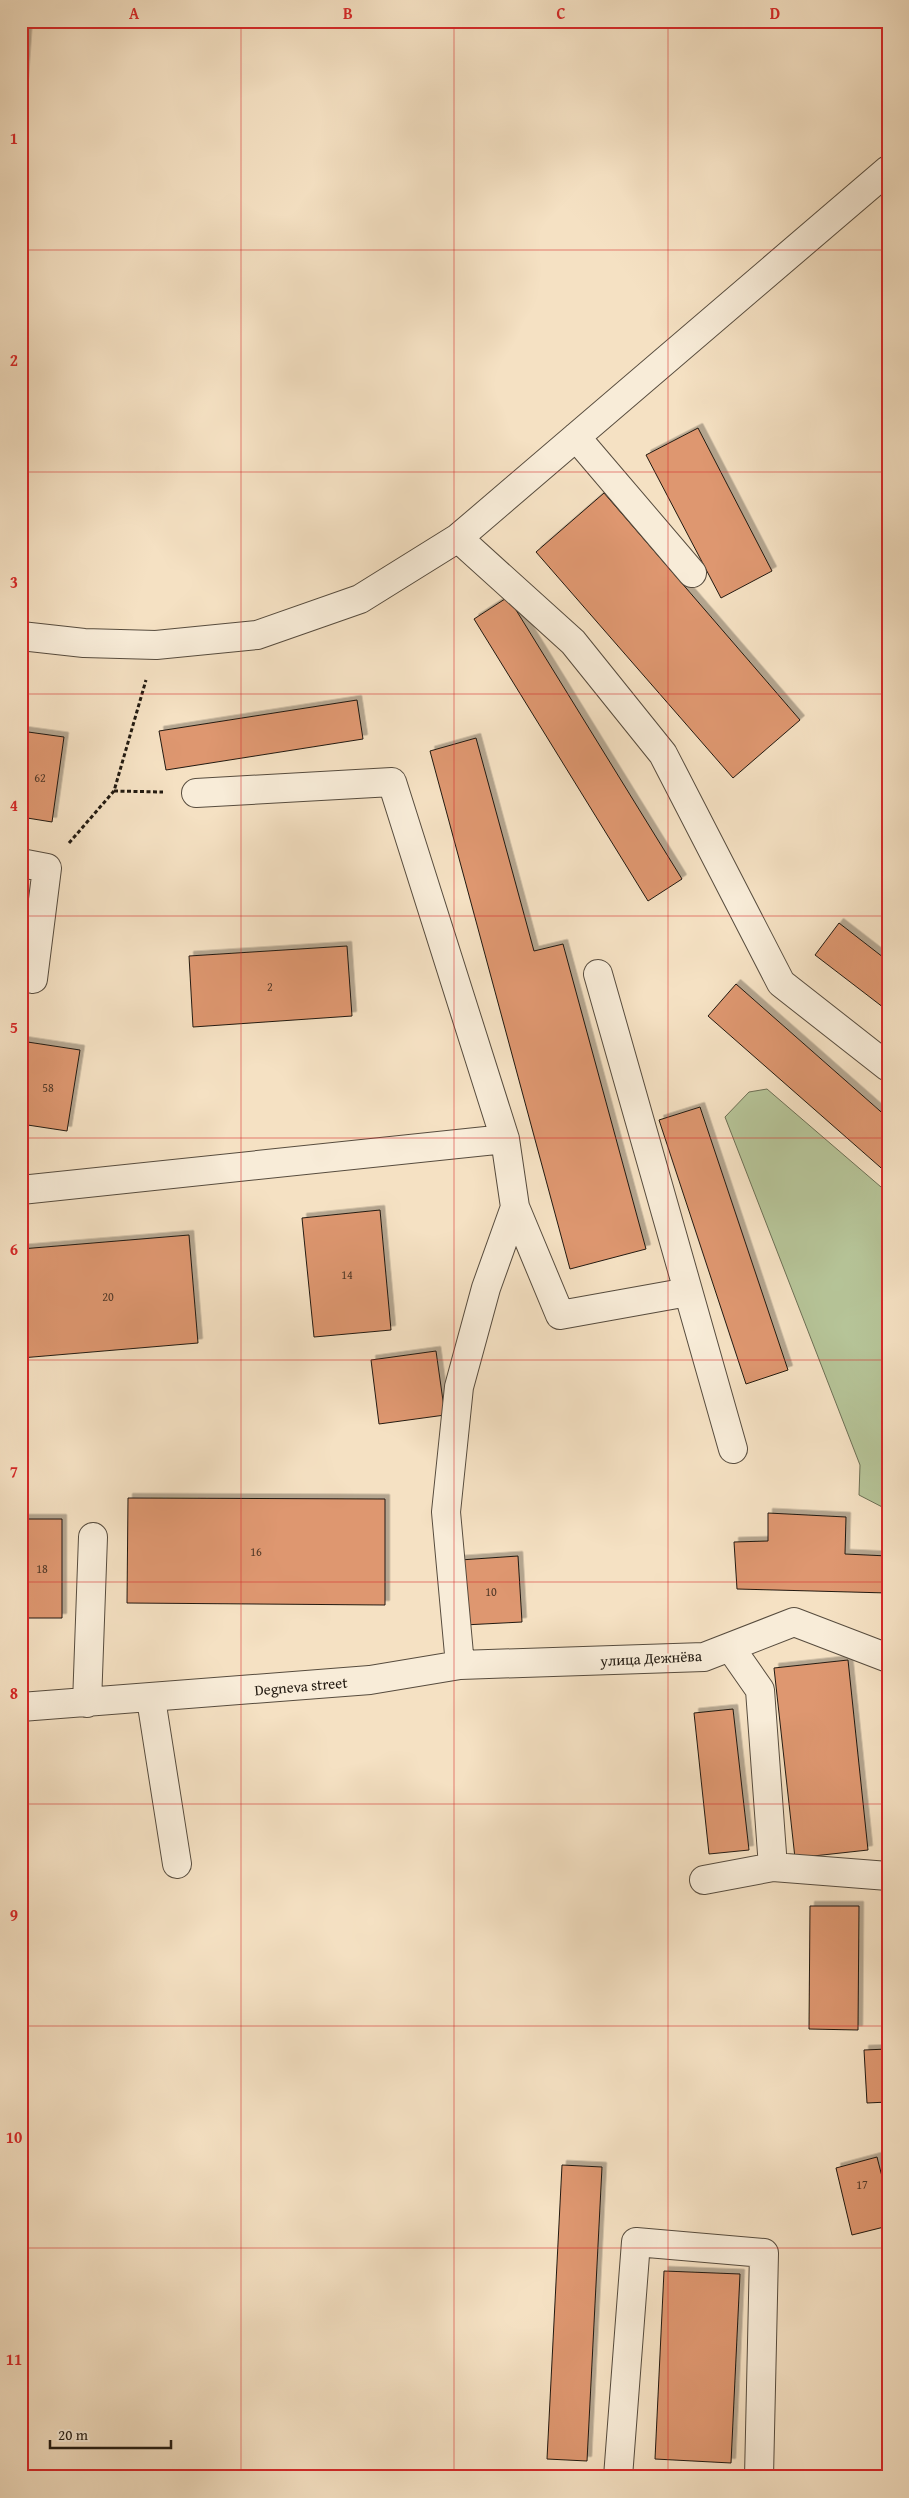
<svg xmlns="http://www.w3.org/2000/svg" width="909" height="2498" font-family="'Gentium Book Plus',serif">
  <style>
    .green { fill: #b6c498; stroke: #6c6f54 }
    .building { fill: #de976f; stroke: #221a11; filter: url(#shadow) }
    .lines { fill: none; stroke-linecap: round; stroke-linejoin: round }
    .minor-casing { stroke: #574c3e; stroke-width: 30 }
    .path { stroke: #221a11; stroke-width: 3; stroke-dasharray: 4 2.5; stroke-linecap: butt }
    .minor { stroke: #f8ecd8; stroke-width: 28 }
    .grid { fill: none; stroke: #d62828; stroke-width: 1; stroke-opacity: 0.55 }
    .labels { text-anchor: middle; dominant-baseline: central; stroke-width: 4.5; stroke-linejoin: round; paint-order: stroke }
    .number-label { font-size: 12px; fill: #513928 }
    .street-label { font-size: 15px; fill: #221a11; stroke: #f8ecd8 }
    .neatline { fill: none; stroke: #d62828; stroke-width: 2 }
    .grid-label { font-size: 16px; text-anchor: middle; font-weight: bold; fill: #d62828 }
  </style>
  <defs>
    <filter id="shadow"><feDropShadow dx="4.5" dy="-4.5" stdDeviation="0" flood-color="#0004"/></filter>
  </defs>
  <rect width="100%" height="100%" fill="#f5e1c3"/>
  <filter id="stains"><feTurbulence type="fractalNoise" baseFrequency=".004" numOctaves="4"/><feColorMatrix values="0 0 0 0 .2 0 0 0 0 .09 0 0 0 0 .02 0 0 0 .5 -.17"/></filter>
  <radialGradient id="worn" r=".72"><stop offset=".6" stop-color="#630" stop-opacity="0"/><stop offset="1" stop-color="#630" stop-opacity=".3"/></radialGradient>
  <path class="green" d="M767,1089L888,1193V1510L859,1495L860,1465L725,1117L749,1092Z"/>
  <path class="building" d="M21,21H28L22,107L21,106Z
    M698,428L772,571L721,598L646,455Z
    M604,493L800,720L733,778L536,552Z
    M508,597L682,879L648,901L474,619Z
    M357,700L363,739L166,770L159,731Z
    M21,731L64,737L52,822L21,817Z
    M476,738L534,951L563,944L646,1249L570,1269L430,751Z
    M839,923L888,961V1011L815,955Z
    M347,946L352,1016L193,1027L189,956Z
    M736,984L888,1118V1174L708,1016Z
    M21,1041L80,1050L67,1131L21,1124Z
    M700,1107L788,1370L746,1384L659,1120Z
    M380,1210L391,1330L314,1337L302,1218Z
    M189,1235L198,1343L21,1358V1249Z
    M436,1351L445,1415L379,1424L371,1360Z
    M128,1498L385,1499V1605L127,1603Z
    M768,1513L846,1517L845,1554L888,1556V1593L737,1589L734,1542L768,1541Z
    M21,1519H62V1618H21Z
    M518,1556L522,1622L464,1625L460,1560Z
    M848,1660L868,1850L795,1858L774,1668Z
    M733,1709L749,1850L709,1854L694,1713Z
    M810,1906H859L858,2030L809,2029Z
    M888,2049V2102L867,2103L864,2050Z
    M877,2157L888,2200V2226L852,2235L836,2168Z
    M562,2165L602,2167L587,2461L547,2459Z
    M664,2271L740,2274L731,2463L655,2459Z"/>
  <g class="lines">
    <defs>
      <path id="minor" d="M576,437L692,573
        M458,538L573,642L663,754L781,983L888,1067
        M21,636L84,643L156,645L257,635L360,599L458,538L888,170
        M196,793L392,782L505,1139L515,1207L560,1315L688,1292
        M21,863L47,868L33,979L21,977
        M598,974L733,1449
        M21,1190L505,1139
        M730,1647L760,1690L773,1867
        M460,1665L446,1512L459,1387L486,1288L515,1207
        M151,1699L177,1864
        M87,1703L93,1537
        M21,1707L370,1680L460,1665L704,1657L794,1622L888,1658
        M704,1880L773,1867L888,1876
        M618,2477L636,2242L764,2253L759,2477"/>
    </defs>
    <use href="#minor" class="minor-casing"/>
    <path class="path" d="M114,791L163,792
      M69,843L114,791L146,680"/>
    <use href="#minor" class="minor"/>
  </g>
  <path class="grid" d="M241,21V2477M454,21V2477M668,21V2477M21,250H888M21,472H888M21,694H888M21,916H888M21,1138H888M21,1360H888M21,1582H888M21,1804H888M21,2026H888M21,2248H888"/>
  <g class="labels">
    <g class="number-label">
      <text x="40" y="777">62</text>
      <text x="270" y="986">2</text>
      <text x="48" y="1087">58</text>
      <text x="347" y="1274">14</text>
      <text x="108" y="1296">20</text>
      <text x="256" y="1551">16</text>
      <text x="42" y="1568">18</text>
      <text x="491" y="1591">10</text>
      <text x="862" y="2184">17</text>
    </g>
    <g class="street-label">
      <text transform="translate(651 1658) rotate(-3)">улица Дежнёва</text>
      <text transform="translate(301 1686) rotate(-5)">Degneva street</text>
    </g>
  </g>
  <rect width="909" height="2498" fill="none" stroke="#f5e1c3" stroke-width="55"/>
  <path d="M50 2440v8h121v-8" fill="none" stroke="#221a11" stroke-width="2.5"/>
  <text x="58" y="2440" font-size="15" fill="#221a11" stroke="#f8ecd8" stroke-width="4" paint-order="stroke">20 m</text>
  <rect x="28" y="28" width="854" height="2442" class="neatline"/>
  <g class="grid-label">
    <text x="134" y="19">A</text>
    <text x="348" y="19">B</text>
    <text x="561" y="19">C</text>
    <text x="775" y="19">D</text>
    <text x="14" y="144">1</text>
    <text x="14" y="366">2</text>
    <text x="14" y="588">3</text>
    <text x="14" y="811">4</text>
    <text x="14" y="1033">5</text>
    <text x="14" y="1255">6</text>
    <text x="14" y="1477">7</text>
    <text x="14" y="1699">8</text>
    <text x="14" y="1921">9</text>
    <text x="14" y="2143">10</text>
    <text x="14" y="2365">11</text>
  </g>
  <rect width="100%" height="100%" filter="url(#stains)"/>
  <rect width="100%" height="100%" fill="url(#worn)"/>
</svg>
